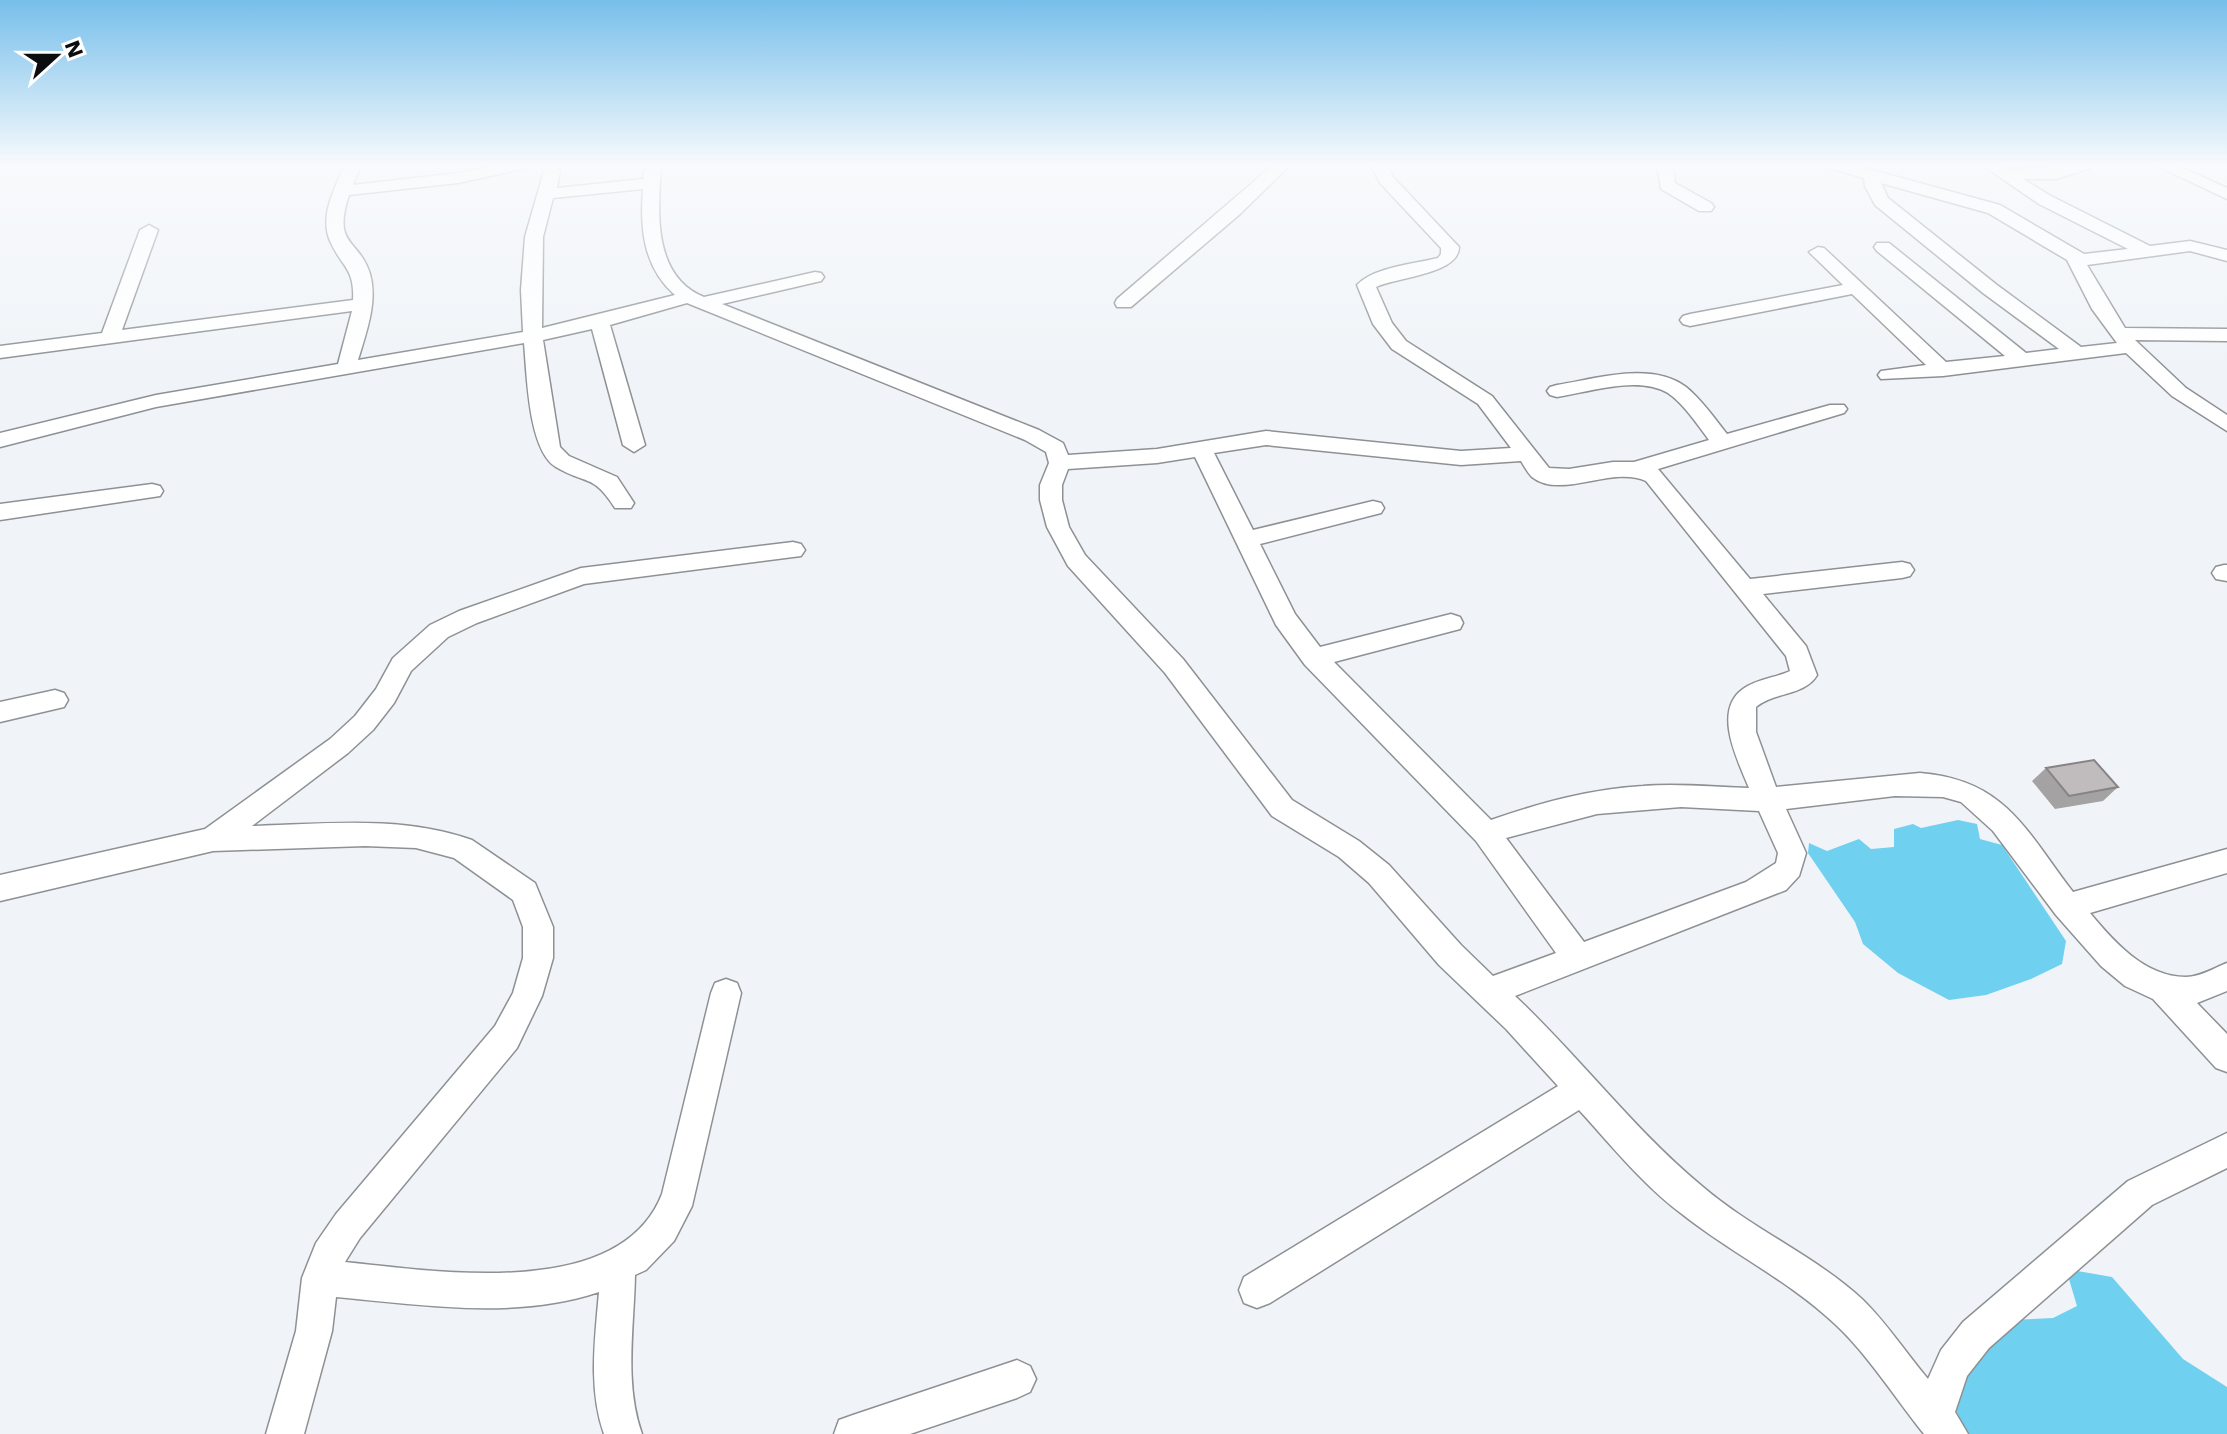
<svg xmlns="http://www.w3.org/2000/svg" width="2227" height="1434" font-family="'Work Sans',sans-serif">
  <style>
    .water { fill: #6fd0ef }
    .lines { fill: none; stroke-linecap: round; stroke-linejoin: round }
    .street-casing { stroke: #8d9194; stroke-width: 3 }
    .street { fill: #fff; fill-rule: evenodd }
    .wall { fill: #a5a2a3 }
    .building { fill: #c0bcbe; stroke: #868485; stroke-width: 2 }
  </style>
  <rect width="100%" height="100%" fill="#f0f4f8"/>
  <path class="water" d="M1958,820L1977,824L1980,839L2002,845L2066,941L2062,964L2031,979L1986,995L1949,1000L1898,973L1863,944L1855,922L1808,853L1809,843L1827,851L1859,839L1871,849L1894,847V829L1913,824L1921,828Z
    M2066,1269L2112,1277L2183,1359L2227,1387V1434H1967L1949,1395L1970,1356L2000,1340L2010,1320L2053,1318L2077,1306Z"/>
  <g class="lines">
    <defs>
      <path id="street" d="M345,165H361L353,185L458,173L498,165H529L527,168L458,183L349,195C332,247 359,238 370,274C378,302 366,333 358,360L523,332L521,290L525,237L544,171L540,165H556L560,171L557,188L643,179L645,165H661C658,211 652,276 704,297L815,272L821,273L824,277L821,281L722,304L1039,430L1063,443L1068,455L1157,449L1266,431L1461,451L1511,448L1478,404L1392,349L1373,324L1357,285C1374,267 1414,264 1438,258L1441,254V248L1380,183L1371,165H1387L1393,177L1459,247C1459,274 1398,277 1376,287L1392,323L1406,341L1492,396L1549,468L1569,469L1613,462H1634L1709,440C1697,424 1684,404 1668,393C1638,375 1589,392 1557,397L1550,395L1547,391L1550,387L1557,385C1596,379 1651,361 1686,387C1702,400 1715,419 1727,434L1830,405H1844L1847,409L1844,413L1658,469L1750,579L1902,562L1910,564L1914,570L1910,576L1902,578L1763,594L1806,646L1817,675C1805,696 1773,692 1756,707V732L1776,787L1920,773C2006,780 2026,831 2073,892L2227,849V873L2090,913C2114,942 2145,977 2186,977C2200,977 2214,968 2227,963V991L2197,1003L2227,1034V1072L2216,1068L2153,999L2125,986L2101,966L2056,915L1993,831L1961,802L1943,797L1895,796L1786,809L1806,853L1799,876L1786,890L1515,996C1580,1057 1634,1130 1703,1187C1752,1229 1814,1255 1862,1299C1886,1322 1906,1353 1928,1379L1941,1350L1963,1322L2128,1181L2227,1133V1168L2152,1205L1989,1348L1967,1376L1955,1412L1968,1434H1924C1896,1399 1868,1355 1836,1325C1790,1281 1731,1253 1682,1214C1643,1185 1611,1145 1579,1110L1270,1303L1257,1308L1244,1303L1239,1290L1244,1277L1558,1086L1506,1029L1439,965L1369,883L1339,857L1272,816L1165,673L1068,566L1047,527L1040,500V485L1049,463L1046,452L1025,440L687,303L610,325L645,445L634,452L623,445L592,329L543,340L560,447L569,456L617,477L634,503L631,508H615C593,473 586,485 556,467C528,450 527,374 524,343L156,407L0,447V433L156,395L338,364L352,311L0,358V346L102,333L140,230L149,225L158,230L122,330L353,300C355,269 342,267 331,243C318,217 335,188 345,165ZM643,189C640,228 643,267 675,295L542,328L543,237L553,198ZM1266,445L1461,465L1521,461C1524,466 1528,473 1532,477C1561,500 1612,465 1646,481L1786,656L1790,671C1775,678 1757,679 1743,689C1712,711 1738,761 1749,788C1713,787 1678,783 1643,786C1590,789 1540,803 1491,820L1334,662L1460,629L1463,623L1460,617L1451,614L1320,647L1295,614L1260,544L1381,513L1384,508L1381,503L1373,501L1253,530L1214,453ZM1195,457L1276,625L1305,665L1476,841L1556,953L1493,976L1461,945L1389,865L1359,841L1292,800L1183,659L1085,555L1069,527L1062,500V485L1068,469L1157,463ZM1681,807L1759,811L1778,853L1776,863L1746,882L1584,942L1506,838L1597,814Z
        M1273,165H1290L1240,214L1131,307H1117L1115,303L1117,299Z
        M1657,165H1673L1675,183L1711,203L1714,207L1711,211H1699L1661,189Z
        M1828,165H1854L2000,205L2084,254L2128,249L2039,204L1982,165H2001L2008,169C2037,169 2064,165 2093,165L2091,168L2056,179H2023L2051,196L2150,246L2190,241L2227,250V261L2190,251L2087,265L2125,328L2227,329V341L2135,340L2186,388L2227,415V431L2172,396L2126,353L1943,376L1881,379L1878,375L1881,371L1926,365L1852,294L1690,326L1683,324L1680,320L1683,316L1690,314L1843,285L1809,252L1818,247L1824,248L1946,362L2005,356L1877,251L1874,247L1877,243H1889L2026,353L2059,349L1983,293L1875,205L1865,186L1864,178L1830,168ZM1881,183L1988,213L2067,260L2092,309L2117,343L2081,347L1997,285L1888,198Z
        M2155,165H2176L2227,188V199Z
        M152,484L160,486L163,491L160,496L0,520V504Z
        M793,542L801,544L805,550L801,556L584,584L477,623L448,637L411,671L394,703L373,730L348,753L252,826C326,824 401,815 472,840L535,883L553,927V958L542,996L517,1048L360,1238L345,1262C435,1271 620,1302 662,1194L711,993L715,983L726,979L737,983L741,993L692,1206L674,1241L646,1270L635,1275C634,1327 624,1384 642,1434H604C588,1389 595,1339 599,1292C515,1320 422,1305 336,1297L332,1331L304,1434H266L296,1331L302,1278L316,1243L336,1214L495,1026L513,993L523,958V927L513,900L454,858L416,848L365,846L213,851L0,901V875L205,829L330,739L355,716L376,689L393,658L430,625L459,611L581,568Z
        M2224,565H2227V581L2216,579L2212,573L2216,567Z
        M55,690L64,693L68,700L64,707L0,722V702Z
        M1017,1360L1030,1366L1036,1379L1030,1392L1017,1398L910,1434H834L839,1420L853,1415Z"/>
    </defs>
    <use href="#street" class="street-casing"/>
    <use href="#street" class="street"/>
  </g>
  <path class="wall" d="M2046,768L2118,787L2103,801L2055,809L2032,781Z"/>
  <path class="building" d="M2094,760L2118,787L2069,796L2046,768Z"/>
  <linearGradient id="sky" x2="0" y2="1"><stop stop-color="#77bfeb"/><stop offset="0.45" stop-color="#f8fafc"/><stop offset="1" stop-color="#f8fafc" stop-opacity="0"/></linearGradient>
  <rect width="2227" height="366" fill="url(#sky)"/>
  <g transform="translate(56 56) rotate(69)" stroke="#ffffff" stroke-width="6" paint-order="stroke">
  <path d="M0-6L14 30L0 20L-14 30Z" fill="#0c0d0e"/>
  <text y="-12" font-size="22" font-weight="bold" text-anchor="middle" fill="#0c0d0e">N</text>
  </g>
</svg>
